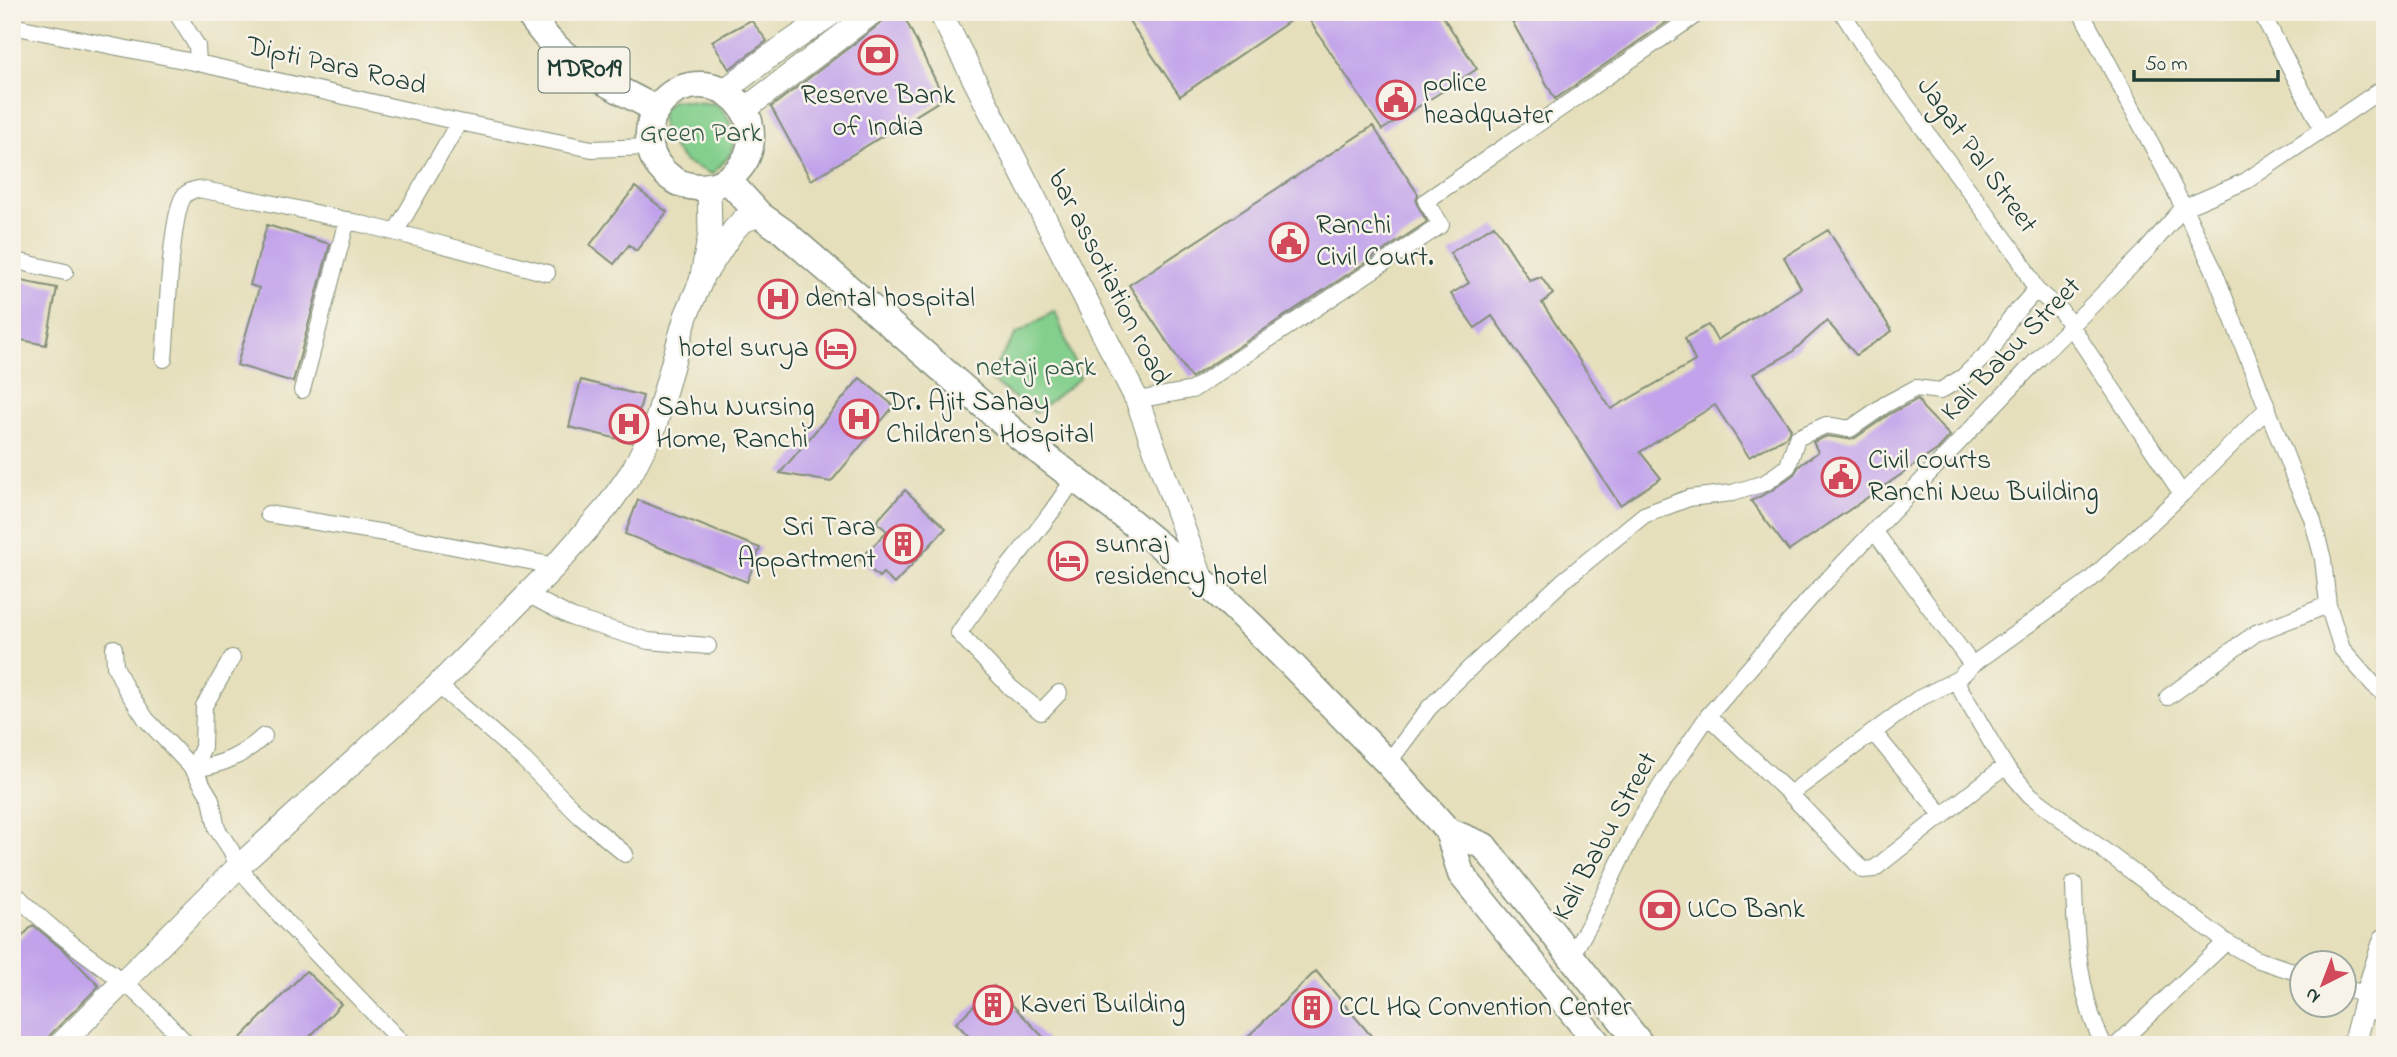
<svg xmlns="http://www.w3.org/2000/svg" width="2397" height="1057" font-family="'Indie Flower',sans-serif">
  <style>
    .green { fill: #84cf8d; stroke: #528660; stroke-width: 2 }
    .building { fill: #c1a2eb }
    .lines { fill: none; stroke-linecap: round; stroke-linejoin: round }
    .minor-casing { stroke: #828e78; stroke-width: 18 }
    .secondary-casing { stroke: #828e78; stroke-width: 25 }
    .primary-casing { stroke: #828e78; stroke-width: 29 }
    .minor { stroke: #fff; stroke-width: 16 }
    .secondary { stroke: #fff; stroke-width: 23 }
    .primary { stroke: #fff; stroke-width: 26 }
    .labels { text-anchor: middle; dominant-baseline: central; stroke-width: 5; stroke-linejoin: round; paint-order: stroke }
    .shield { fill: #f7f3e8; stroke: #60746a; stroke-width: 2 }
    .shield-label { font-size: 26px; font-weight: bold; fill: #1f3d34 }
    .street-label { font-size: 28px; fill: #1f3d34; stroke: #f7f3e8 }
    .poi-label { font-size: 28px; fill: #1f3d34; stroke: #f7f3e8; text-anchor: start }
    .park-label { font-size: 28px; fill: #335a46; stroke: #f7f3e8 }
  </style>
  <rect width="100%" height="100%" fill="#f7f3e8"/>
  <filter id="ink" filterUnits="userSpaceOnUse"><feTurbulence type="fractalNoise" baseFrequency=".0143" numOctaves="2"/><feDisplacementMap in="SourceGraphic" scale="14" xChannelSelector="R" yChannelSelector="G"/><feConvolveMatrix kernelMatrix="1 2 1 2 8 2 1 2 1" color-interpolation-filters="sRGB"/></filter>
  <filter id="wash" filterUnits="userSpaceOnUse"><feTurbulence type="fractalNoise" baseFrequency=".00686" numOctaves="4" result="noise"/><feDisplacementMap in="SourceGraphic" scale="28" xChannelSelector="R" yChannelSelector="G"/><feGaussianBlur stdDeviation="1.57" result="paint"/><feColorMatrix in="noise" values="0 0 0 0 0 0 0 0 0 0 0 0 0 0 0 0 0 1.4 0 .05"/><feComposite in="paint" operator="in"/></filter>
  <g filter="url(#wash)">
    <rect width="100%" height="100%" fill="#e5dfbb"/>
    <path class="green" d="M673,100L716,104C729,115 739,135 731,152C727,160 718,168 712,174L685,162L663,136L661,111Z
      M1055,311L1080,378L1035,413L988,378L1016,334Z"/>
    <g id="blocks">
      <path class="building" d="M902,12L944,98L811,180L771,107L881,23L888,12Z
        M1123,12H1303L1180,96Z
        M1304,12H1440L1477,69L1382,130Z
        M1507,12H1681L1555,99Z
        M751,20L767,41L729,69L712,41Z
        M1373,126L1418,194L1416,202L1427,222L1191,378L1129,285Z
        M635,187L667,212L636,251L629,245L614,264L590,245Z
        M267,225L330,244L293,382L237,365L259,288L250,285Z
        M1494,225L1530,281L1541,277L1553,294L1542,303L1611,409L1695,361L1685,338L1708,325L1717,340L1801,288L1784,257L1828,230L1892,331L1856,355L1827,321L1791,353L1753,374L1791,429L1786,437L1749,457L1715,405L1640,452L1661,478L1620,505L1564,419L1492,316L1475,328L1451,294L1469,283L1450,253Z
        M12,279L57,288L46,345L12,338Z
        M860,378L894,406L831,482L780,473Z
        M581,380L643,396L631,442L569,427Z
        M1918,399L1923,408L1950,436L1937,450L1789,551L1751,501L1771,491L1794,474L1799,466L1818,452L1813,442L1827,436L1848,439L1855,438L1891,413Z
        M905,490L946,528L894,584L883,573L879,577L860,560L887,531L876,522Z
        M638,500L760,548L747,582L625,534Z
        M33,925L67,953L99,986L50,1035L44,1045H12V947Z
        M306,971L341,1004L302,1045H234Z
        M1316,971L1379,1045H1239Z
        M994,986L1051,1045H977L956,1023Z"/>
    </g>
  </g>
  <g filter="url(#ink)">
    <use href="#blocks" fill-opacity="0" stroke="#828e78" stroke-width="2"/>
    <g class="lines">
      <defs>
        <path id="minor" d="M176,12L197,46L198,63
          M1842,12L1870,56L2019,258L2036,290L2061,311L2182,494
          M2081,12L2164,168L2213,268L2297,485L2312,518L2323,559L2328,605L2342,649L2373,684L2385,694
          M2261,12L2322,128
          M12,26L198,63L459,122L592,149L649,147
          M396,231L459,122
          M12,260L65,272
          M164,359C167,329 170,215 184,196C188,191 193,190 198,189C316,210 431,241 547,273
          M302,390L347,220
          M1137,400L1192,390L1441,225L1426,201L1700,12
          M2268,408L2182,494L2089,581L1972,665L1958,679V685L2005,766L2030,795L2226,942L2256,959L2302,974
          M268,514L391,534L555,566
          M1875,532L1972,665
          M527,594L573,618L648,641L708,646
          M114,648L115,666L125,687L146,719L193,769L211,799L217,829L231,850L238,867L286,922L404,1045
          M232,658L204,706L203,747L193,769C223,765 242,756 264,736
          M438,685L524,760L581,817L625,854
          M1059,693L1041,712L1011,688L959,633C994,579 1041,533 1074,478
          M2168,697L2256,633L2328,605
          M1708,716L1790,794L1863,870L1874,869L2005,766
          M1873,732L1943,816
          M1388,763L1429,708L1472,666L1563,581L1644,515L1689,498L1732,493L1765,483L1788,466L1797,438L1826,425L1850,429L1886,404L1916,388L1940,391L1963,377L1993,348L2009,320L2036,290
          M1790,794L1918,699L1958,679
          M2074,884C2075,935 2079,999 2104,1045
          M12,890C45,926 83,952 121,980C146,999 167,1024 188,1045
          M1571,956L1589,925L1639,821L1662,784L1708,716L1812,596L2039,358L2145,252L2183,208L2246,181L2385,87
          M2344,988L2367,995
          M2364,1008L2385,1015
          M2117,1045L2226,942"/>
        <path id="secondary" d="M940,12L1137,400L1202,580
          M724,91L766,59L834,12
          M744,110L873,12
          M708,269L733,231L742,221L760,215
          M60,1045L238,867L438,685L555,566L608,506L633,470L655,426L686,316L701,281L710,234L709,186
          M2354,1045L2367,995L2385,940"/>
        <path id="primary" d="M527,12C535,22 542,33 551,42C580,72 619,90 656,109
          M649 136a51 51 0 1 1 102 0a51 51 0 1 1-102 0Z
          M727,179L760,215L784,232L1020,437L1125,517L1202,580L1233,607L1291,664L1388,763L1448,831L1461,874L1599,1045
          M1448,831L1484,846L1641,1045"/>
      </defs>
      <use href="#minor" class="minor-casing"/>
      <use href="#secondary" class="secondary-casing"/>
      <use href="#primary" class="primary-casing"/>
      <use href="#minor" class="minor"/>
      <use href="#secondary" class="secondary"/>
      <use href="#primary" class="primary"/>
    </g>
  </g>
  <defs>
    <symbol id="bank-ring" viewBox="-11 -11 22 22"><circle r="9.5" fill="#f7f3e8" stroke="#d1495b" stroke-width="1.5"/><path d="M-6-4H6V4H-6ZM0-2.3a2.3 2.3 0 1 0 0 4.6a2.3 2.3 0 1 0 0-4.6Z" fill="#d1495b"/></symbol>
    <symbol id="civic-ring" viewBox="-11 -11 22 22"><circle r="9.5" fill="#f7f3e8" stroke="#d1495b" stroke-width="1.5"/><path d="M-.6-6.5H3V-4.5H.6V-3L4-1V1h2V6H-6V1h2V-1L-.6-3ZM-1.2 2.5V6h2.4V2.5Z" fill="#d1495b"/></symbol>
    <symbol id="hospital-ring" viewBox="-11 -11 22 22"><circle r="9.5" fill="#f7f3e8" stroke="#d1495b" stroke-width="1.5"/><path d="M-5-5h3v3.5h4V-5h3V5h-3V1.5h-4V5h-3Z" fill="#d1495b"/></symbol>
    <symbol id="hotel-ring" viewBox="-11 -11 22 22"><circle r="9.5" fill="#f7f3e8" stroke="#d1495b" stroke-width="1.5"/><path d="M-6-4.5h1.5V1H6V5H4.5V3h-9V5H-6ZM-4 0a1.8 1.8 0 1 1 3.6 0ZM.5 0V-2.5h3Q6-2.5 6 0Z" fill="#d1495b"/></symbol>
    <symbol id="building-ring" viewBox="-11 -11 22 22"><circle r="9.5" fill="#f7f3e8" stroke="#d1495b" stroke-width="1.5"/><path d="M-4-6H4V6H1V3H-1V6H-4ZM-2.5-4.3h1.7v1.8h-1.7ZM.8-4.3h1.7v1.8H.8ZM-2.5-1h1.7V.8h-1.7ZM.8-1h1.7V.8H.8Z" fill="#d1495b"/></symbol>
  </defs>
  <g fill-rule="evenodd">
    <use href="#bank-ring" x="856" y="33" width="44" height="44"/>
    <use href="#civic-ring" x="1374" y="78" width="44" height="44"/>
    <use href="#civic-ring" x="1267" y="220" width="44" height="44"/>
    <use href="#hospital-ring" x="756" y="277" width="44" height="44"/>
    <use href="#hotel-ring" x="814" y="327" width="44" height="44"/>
    <use href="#hospital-ring" x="837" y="397" width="44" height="44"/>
    <use href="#hospital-ring" x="607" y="402" width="44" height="44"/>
    <use href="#civic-ring" x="1819" y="455" width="44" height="44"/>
    <use href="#building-ring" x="881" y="522" width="44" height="44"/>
    <use href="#hotel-ring" x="1046" y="539" width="44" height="44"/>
    <use href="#bank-ring" x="1638" y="888" width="44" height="44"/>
    <use href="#building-ring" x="971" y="983" width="44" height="44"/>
    <use href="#building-ring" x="1290" y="986" width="44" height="44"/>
  </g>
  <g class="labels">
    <rect class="shield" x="538.5" y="47.5" width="91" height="45" rx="5"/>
    <g class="shield-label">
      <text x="584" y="70">MDR019</text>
    </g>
    <g class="street-label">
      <text transform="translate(336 67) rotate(13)">Dipti Para Road</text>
      <text transform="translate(1976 156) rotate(54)">Jagat Pal Street</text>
      <text transform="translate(1108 278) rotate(63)">bar assotiation road</text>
      <text transform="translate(2012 350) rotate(-46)">Kali Babu Street</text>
      <text transform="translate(1606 837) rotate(-61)">Kali Babu Street</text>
    </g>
    <g class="poi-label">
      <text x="1423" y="84">police<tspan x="1423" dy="32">headquater</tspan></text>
      <text x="878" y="96" text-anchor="middle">Reserve Bank<tspan x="878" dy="32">of India</tspan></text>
      <text x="1316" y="226">Ranchi<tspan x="1316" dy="32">Civil Court.</tspan></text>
      <text x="805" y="299">dental hospital</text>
      <text x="809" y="349" text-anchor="end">hotel surya</text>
      <text x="886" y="403">Dr. Ajit Sahay<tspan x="886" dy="32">Children's Hospital</tspan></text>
      <text x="656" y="408">Sahu Nursing<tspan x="656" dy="32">Home, Ranchi</tspan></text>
      <text x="1868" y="461">Civil courts<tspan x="1868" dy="32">Ranchi New Building</tspan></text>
      <text x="876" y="528" text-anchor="end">Sri Tara<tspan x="876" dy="32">Appartment</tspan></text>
      <text x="1095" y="545">sunraj<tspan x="1095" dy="32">residency hotel</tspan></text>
      <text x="1687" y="910">UCO Bank</text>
      <text x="1020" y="1005">Kaveri Building</text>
      <text x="1339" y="1008">CCL HQ Convention Center</text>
    </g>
    <g class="park-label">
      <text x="701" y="134">Green Park</text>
      <text x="1036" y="368">netaji park</text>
    </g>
  </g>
  <rect width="2397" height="1057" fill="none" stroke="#f7f3e8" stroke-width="42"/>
  <g transform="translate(2323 984) rotate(222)"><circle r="33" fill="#f7f3e8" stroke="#a1aaa0" stroke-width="2"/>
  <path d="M0-5L12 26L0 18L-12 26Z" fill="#d1495b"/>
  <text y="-10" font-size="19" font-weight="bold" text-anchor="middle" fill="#1f3d34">N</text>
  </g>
  <path d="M2134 70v10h144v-10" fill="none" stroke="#1f3d34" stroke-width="3.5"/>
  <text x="2145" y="70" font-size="21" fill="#1f3d34" stroke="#f7f3e8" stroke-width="5" paint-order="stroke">50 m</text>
</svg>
